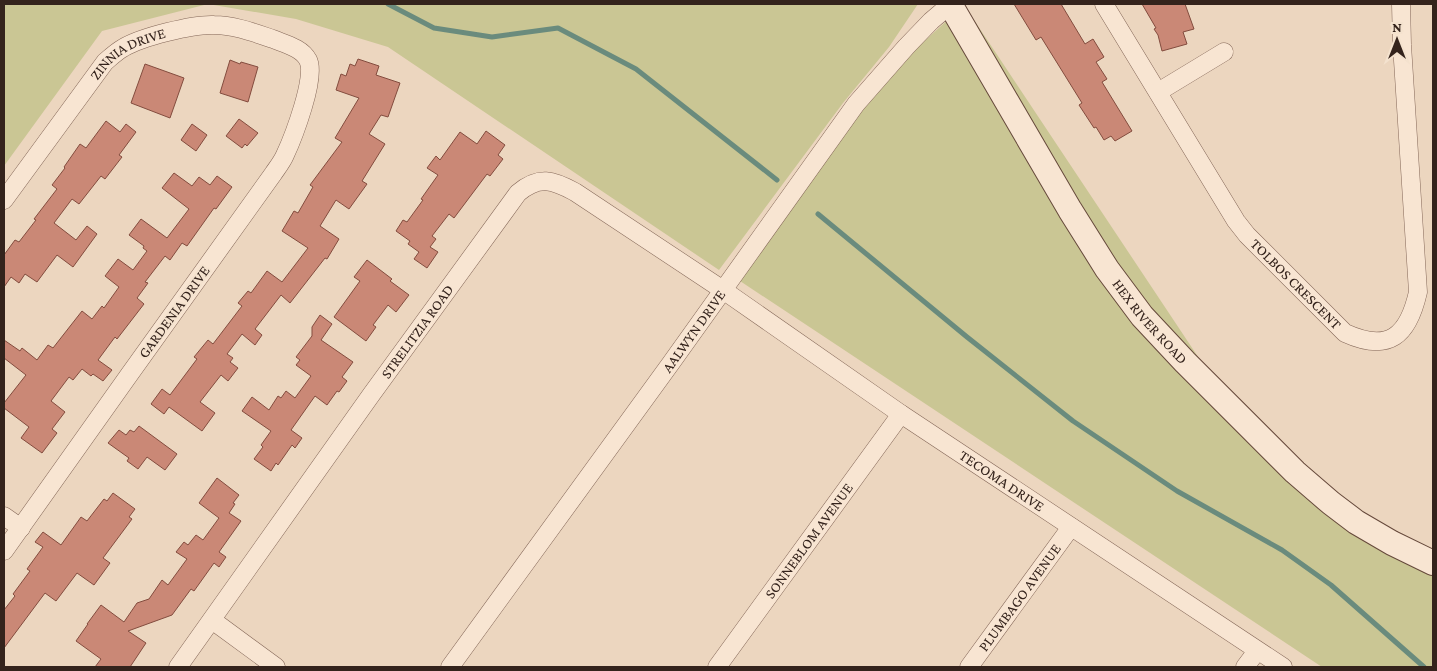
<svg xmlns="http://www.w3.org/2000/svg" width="1437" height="671" font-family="'Crimson Pro',serif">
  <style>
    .green { fill: #cac694 }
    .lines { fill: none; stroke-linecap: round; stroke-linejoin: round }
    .stream { stroke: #6a8b7d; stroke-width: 5 }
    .building { fill: #ca8876; stroke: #834c3e }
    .street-casing { stroke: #846758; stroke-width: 19 }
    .secondary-casing { stroke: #66493b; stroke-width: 26 }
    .street { stroke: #f8e5d2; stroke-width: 18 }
    .secondary { stroke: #f8e5d2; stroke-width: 24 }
    .labels { text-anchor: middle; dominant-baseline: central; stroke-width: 4; stroke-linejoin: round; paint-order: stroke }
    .street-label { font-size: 15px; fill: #34231c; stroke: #f4e2ce }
  </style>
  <rect width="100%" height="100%" fill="#ecd6bf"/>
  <path class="green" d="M4,4H918L889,47L843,103L719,270L388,47L296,19L208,4L102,31L4,166Z
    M964,5L1264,456L1433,559V667H1322L734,277L866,105L907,57Z"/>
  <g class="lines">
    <path class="stream" d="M388,4L434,28L492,37L558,28L636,69L777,180
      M818,214L967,337L1073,421L1177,491L1282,550L1331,585L1424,667"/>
  </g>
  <path class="building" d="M1014,4H1061L1085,44L1093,39L1104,57L1096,62L1107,79L1102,82L1132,131L1115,141L1111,136L1104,140L1096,127L1094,128L1079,105L1082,103L1041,37L1036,40Z
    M1142,4H1185L1194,29L1183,32L1187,44L1162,51L1158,35L1154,29L1156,28Z
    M358,59L379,66L376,75L400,83L388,117L381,115L369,134L385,144L362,181L367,184L349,209L336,200L320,226L339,239L327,259L325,258L290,303L281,295L255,329L262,335L255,345L242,334L227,354L233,358L230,362L238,368L228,381L221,375L200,402L215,413L202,431L169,407L164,414L151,404L162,389L170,395L197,359L194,357L208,340L213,344L242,306L238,303L248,291L251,293L267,271L282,282L308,248L282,231L294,211L298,213L313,187L310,185L342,142L335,138L359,98L336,90L341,74L346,76L350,64L355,66Z
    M230,60L240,64L241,62L258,67L248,102L220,93Z
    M145,64L184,78L170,118L131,103Z
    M239,119L258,133L247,146L245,144L242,148L226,136Z
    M106,121L120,132L126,124L136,132L119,155L122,157L105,179L101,176L79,204L72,199L54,223L76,240L87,226L97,234L73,267L57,255L37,282L25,274L19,283L11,277L4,287V255L15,240L19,242L36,220L34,219L57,189L52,185L65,168L64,167L80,144L86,148Z
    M192,124L207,135L196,151L181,140Z
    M486,131L505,145L498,155L503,159L490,176L487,174L454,218L449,214L432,236L436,239L430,247L438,252L427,268L414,259L419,252L408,244L410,241L396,231L403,220L407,222L423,200L421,199L438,175L427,168L436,156L440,160L460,132L477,144Z
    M174,173L192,186L199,177L210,185L217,176L232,187L216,209L214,208L187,246L182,243L170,260L165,256L145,282L148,283L137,298L144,304L117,339L115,337L98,360L112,370L103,381L93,374L91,376L82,369L73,380L69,377L51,401L65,412L52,429L57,433L42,453L21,438L29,427L4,408V403L26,375L4,358V340L20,351L22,348L37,360L48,345L53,348L82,311L92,319L102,306L104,308L119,287L105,276L118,259L133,270L147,251L143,248L144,246L129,235L141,219L167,238L189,209L162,188Z
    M367,260L392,279L390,281L409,295L396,312L388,305L373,325L376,327L366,341L334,317L360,281L354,277Z
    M320,315L332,324L321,340L353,362L342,377L347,381L339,392L337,391L327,405L315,396L291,430L302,438L295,448L292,445L278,465L276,463L271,471L254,459L263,447L261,445L271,431L242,411L252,397L269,410L278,396L281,398L286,391L295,398L311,376L296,365L300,360L296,357L312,336V327Z
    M139,426L177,454L165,470L147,457L138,469L127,461L129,458L108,443L119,430L126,435L130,430L134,432Z
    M217,478L239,495L233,503L235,504L229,513L241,521L219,552L226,557L219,567L214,563L194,591L191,589L172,615L128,631L146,643L130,667H95L101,659L76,641L88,624H87L101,605L124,622L137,603L149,599L162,580L168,585L187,559L176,552L184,542L188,545L196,535L203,540L219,518L199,503Z
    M113,493L135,509L129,517L132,519L103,558L110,563L94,585L77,573L56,601L45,593L4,648V610L15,596L13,594L30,571L27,569L43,547L35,542L43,532L61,545L81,517L87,521L104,499L107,501Z"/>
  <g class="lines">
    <defs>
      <g id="street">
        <path id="s1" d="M1104,4L1236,221L1247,235L1345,333C1389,353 1408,336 1418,292L1402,45L1401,4"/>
        <path d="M1158,92L1224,52"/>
        <path id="s2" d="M4,200L105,62C111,57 116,52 123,48C141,37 193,24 214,25C234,25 255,33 273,39C285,44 302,48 308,60C317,76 293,138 285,155C282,162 277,168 273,174L129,375L4,551"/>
        <path d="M4,516L21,528"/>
        <path d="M212,620L276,667"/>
        <path id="s3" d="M178,667L371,395L518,193C539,175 553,180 575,192L723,290L901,414L1283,667"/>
        <path id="s4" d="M450,667L671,363L856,104L906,47L931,21L951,4"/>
        <path id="s5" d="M717,667L901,414"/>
        <path id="s6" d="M969,667L1071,527"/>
        <path d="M1245,667L1257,651"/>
      </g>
      <g id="secondary">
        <path id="s7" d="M950,4L1070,210L1107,269L1142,316L1185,362L1295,472L1331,503L1356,522L1392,543L1433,563"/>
      </g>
    </defs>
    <use href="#street" class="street-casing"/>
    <use href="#secondary" class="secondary-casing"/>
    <use href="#street" class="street"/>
    <use href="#secondary" class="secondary"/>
  </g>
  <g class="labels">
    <g class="street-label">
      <text stroke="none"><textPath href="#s2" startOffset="195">ZINNIA DRIVE</textPath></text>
      <text stroke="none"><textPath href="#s1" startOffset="341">TOLBOS CRESCENT</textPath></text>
      <text transform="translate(174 312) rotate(-54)">GARDENIA DRIVE</text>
      <text stroke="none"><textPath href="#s7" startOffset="376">HEX RIVER ROAD</textPath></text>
      <text stroke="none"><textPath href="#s4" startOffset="415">AALWYN DRIVE</textPath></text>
      <text stroke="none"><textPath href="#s3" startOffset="412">STRELITZIA ROAD</textPath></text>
      <text stroke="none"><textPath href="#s3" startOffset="1161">TECOMA DRIVE</textPath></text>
      <text stroke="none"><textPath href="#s5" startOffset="156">SONNEBLOM AVENUE</textPath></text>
      <text stroke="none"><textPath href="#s6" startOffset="86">PLUMBAGO AVENUE</textPath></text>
    </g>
  </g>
  <rect width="1437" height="671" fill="none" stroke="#34231c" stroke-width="10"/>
  <g transform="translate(1397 40)" stroke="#f4e2ce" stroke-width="4" paint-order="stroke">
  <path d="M0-4L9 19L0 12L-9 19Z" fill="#34231c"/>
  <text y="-8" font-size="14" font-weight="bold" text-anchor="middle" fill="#34231c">N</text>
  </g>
</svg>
